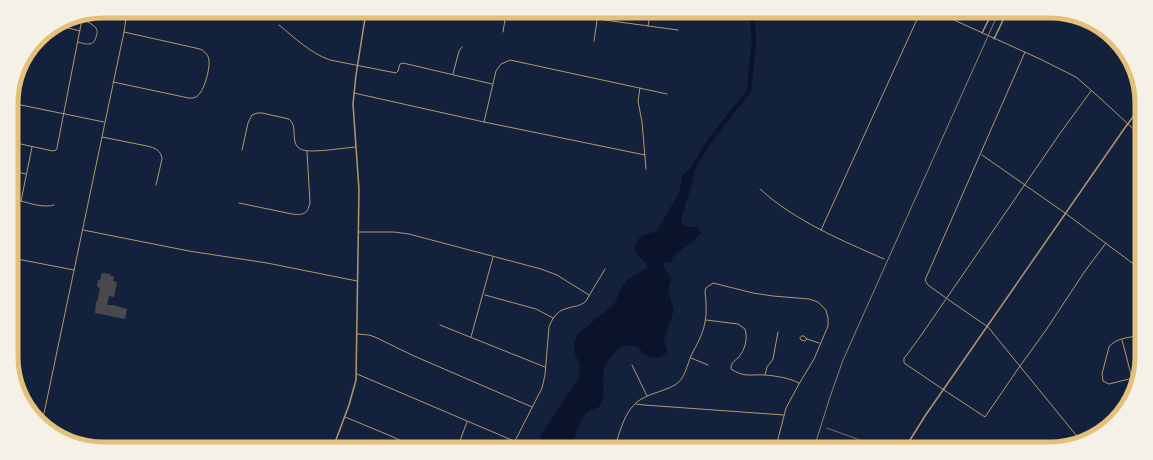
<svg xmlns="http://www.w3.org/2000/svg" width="1153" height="460" font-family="Merriweather,serif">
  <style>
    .water { fill: #0b132b }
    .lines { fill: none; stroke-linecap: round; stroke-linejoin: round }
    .river { stroke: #0b132b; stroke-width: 4.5 }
    .building { fill: #48494c }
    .path { stroke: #e5c07b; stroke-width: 0.5 }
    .minor { stroke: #b1986c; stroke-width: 1 }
    .tertiary { stroke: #b1986c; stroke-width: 1.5 }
    .rail { stroke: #918062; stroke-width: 1 }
    .rim { fill: none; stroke: #e5c07b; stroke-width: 5 }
  </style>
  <rect width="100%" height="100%" fill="#14213d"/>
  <path class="water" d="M696,163L692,184L681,219L682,224L689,227H696L702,233L673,257L671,262H664L663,264L666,271L670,275L671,280L668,290L674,310L664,340L668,354C652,361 647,357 636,346C631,345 625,345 621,347C616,351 605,363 604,369C601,381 607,395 600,406C597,409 592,409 589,411C582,414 574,438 572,446H538L542,434L557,410L578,380L580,365L575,354L574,342L578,334L615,303L621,288L628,279L647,268V265L639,256L634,248C639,235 643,234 656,232L679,193L682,176Z"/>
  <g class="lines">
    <path class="river" d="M694,168L696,163L711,139L749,91L754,42L752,14"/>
  </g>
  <path class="building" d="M102,273L111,274L110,276H114L113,281L117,282L114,297L109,296L107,305H113L127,309L125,319L95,313L96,301L97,302L100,288H98V286H97V283H99V282H97L98,280H100Z"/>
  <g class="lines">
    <path class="path" d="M827,428L860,440L871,448"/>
    <path class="minor" d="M943,15L1040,59L1076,77L1100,98L1141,136
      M77,16L82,19
      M597,19L678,30
      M57,25L80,31
      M279,25C295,38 310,53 330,60L396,73L398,71L400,64L403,63L492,84
      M648,26L650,14
      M503,32L506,13
      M594,41L598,14
      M1025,52L925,280L928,285L946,298L988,327L1080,440
      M453,74L459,51L462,47
      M113,82L184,97C188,98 192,99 196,97C204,93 210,69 209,61C209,56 205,51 200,49L124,32
      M640,88L638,101L642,122L646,169
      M1091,91L1061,132L922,334L906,356L904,358V363L944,390L985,417L1020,366L1046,330L1085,271L1106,243
      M354,93L484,122L645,155
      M11,103L104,122
      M18,105L12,137L14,142L16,143L53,151L56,150L57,148C65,105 74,62 82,19C87,22 93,24 96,28C98,31 97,34 96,37C94,47 85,44 78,42
      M484,122L496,71L501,64L510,60L667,94
      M102,137L147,146C155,148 161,150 162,159L156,185
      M32,147L21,201C32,204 44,208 54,205
      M242,150L248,123L252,115L257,113H262L289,119C296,125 293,133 295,142C296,146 299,149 303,150C312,153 344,148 355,147
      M982,155L1065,213L1139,268
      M12,171L26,174
      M760,189C795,221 841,240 884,259
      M12,199L21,201
      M239,203L292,214C303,215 307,215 310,203L307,151
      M83,230L189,251L267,263L357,281
      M821,230L919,15
      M359,232H394L409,234L541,269L557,275L589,295
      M12,258L74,270
      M485,295L536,309L553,318
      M706,320L738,324L745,329C748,339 745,350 738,358C734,361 731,363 731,369C745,378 750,374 765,375C777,376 789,378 799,383
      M440,325L545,367
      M357,334L369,335L375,337L414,356L532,407
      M802,336H804L807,339L805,341L801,340L800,338Z
      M471,337L493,257
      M807,339L819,343
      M1122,340L1132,378
      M691,358L708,365
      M632,365L647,396
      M357,374L514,441
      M765,375L767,367L773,359L778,332
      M1137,377L1109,384L1103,381L1102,374L1109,347C1114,339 1129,337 1138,336
      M636,404L644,405L784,415
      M345,417L391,436L412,446
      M42,423L124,32L127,11
      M458,446L467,422
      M514,446L515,441L542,388L545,375L549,327C552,319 557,311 565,309C573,306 580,307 586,301L605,269
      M615,447C619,434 623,418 632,407C642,394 661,393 675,385C685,379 687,365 691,356C697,344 703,334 705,322C707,313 706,300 705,291L706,288L713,283L753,293L773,296L809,299L818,302L826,310L828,318V326L814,359L799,384L786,408L776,447"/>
    <path class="tertiary" d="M982,33L991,15
      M994,39L1005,16
      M334,445L349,405L356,380L359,190L353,104L356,75L366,12
      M905,448L925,416L1124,129L1141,106"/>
    <path class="rail" d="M814,448L830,397L843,360L997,16"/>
  </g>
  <path d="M0 0H1153V460H0ZM103 18H1050A85 85 0 0 1 1135 103V357A85 85 0 0 1 1050 442H103A85 85 0 0 1 18 357V103A85 85 0 0 1 103 18Z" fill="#f6f1e7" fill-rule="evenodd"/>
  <path class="rim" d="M103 18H1050A85 85 0 0 1 1135 103V357A85 85 0 0 1 1050 442H103A85 85 0 0 1 18 357V103A85 85 0 0 1 103 18Z"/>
</svg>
